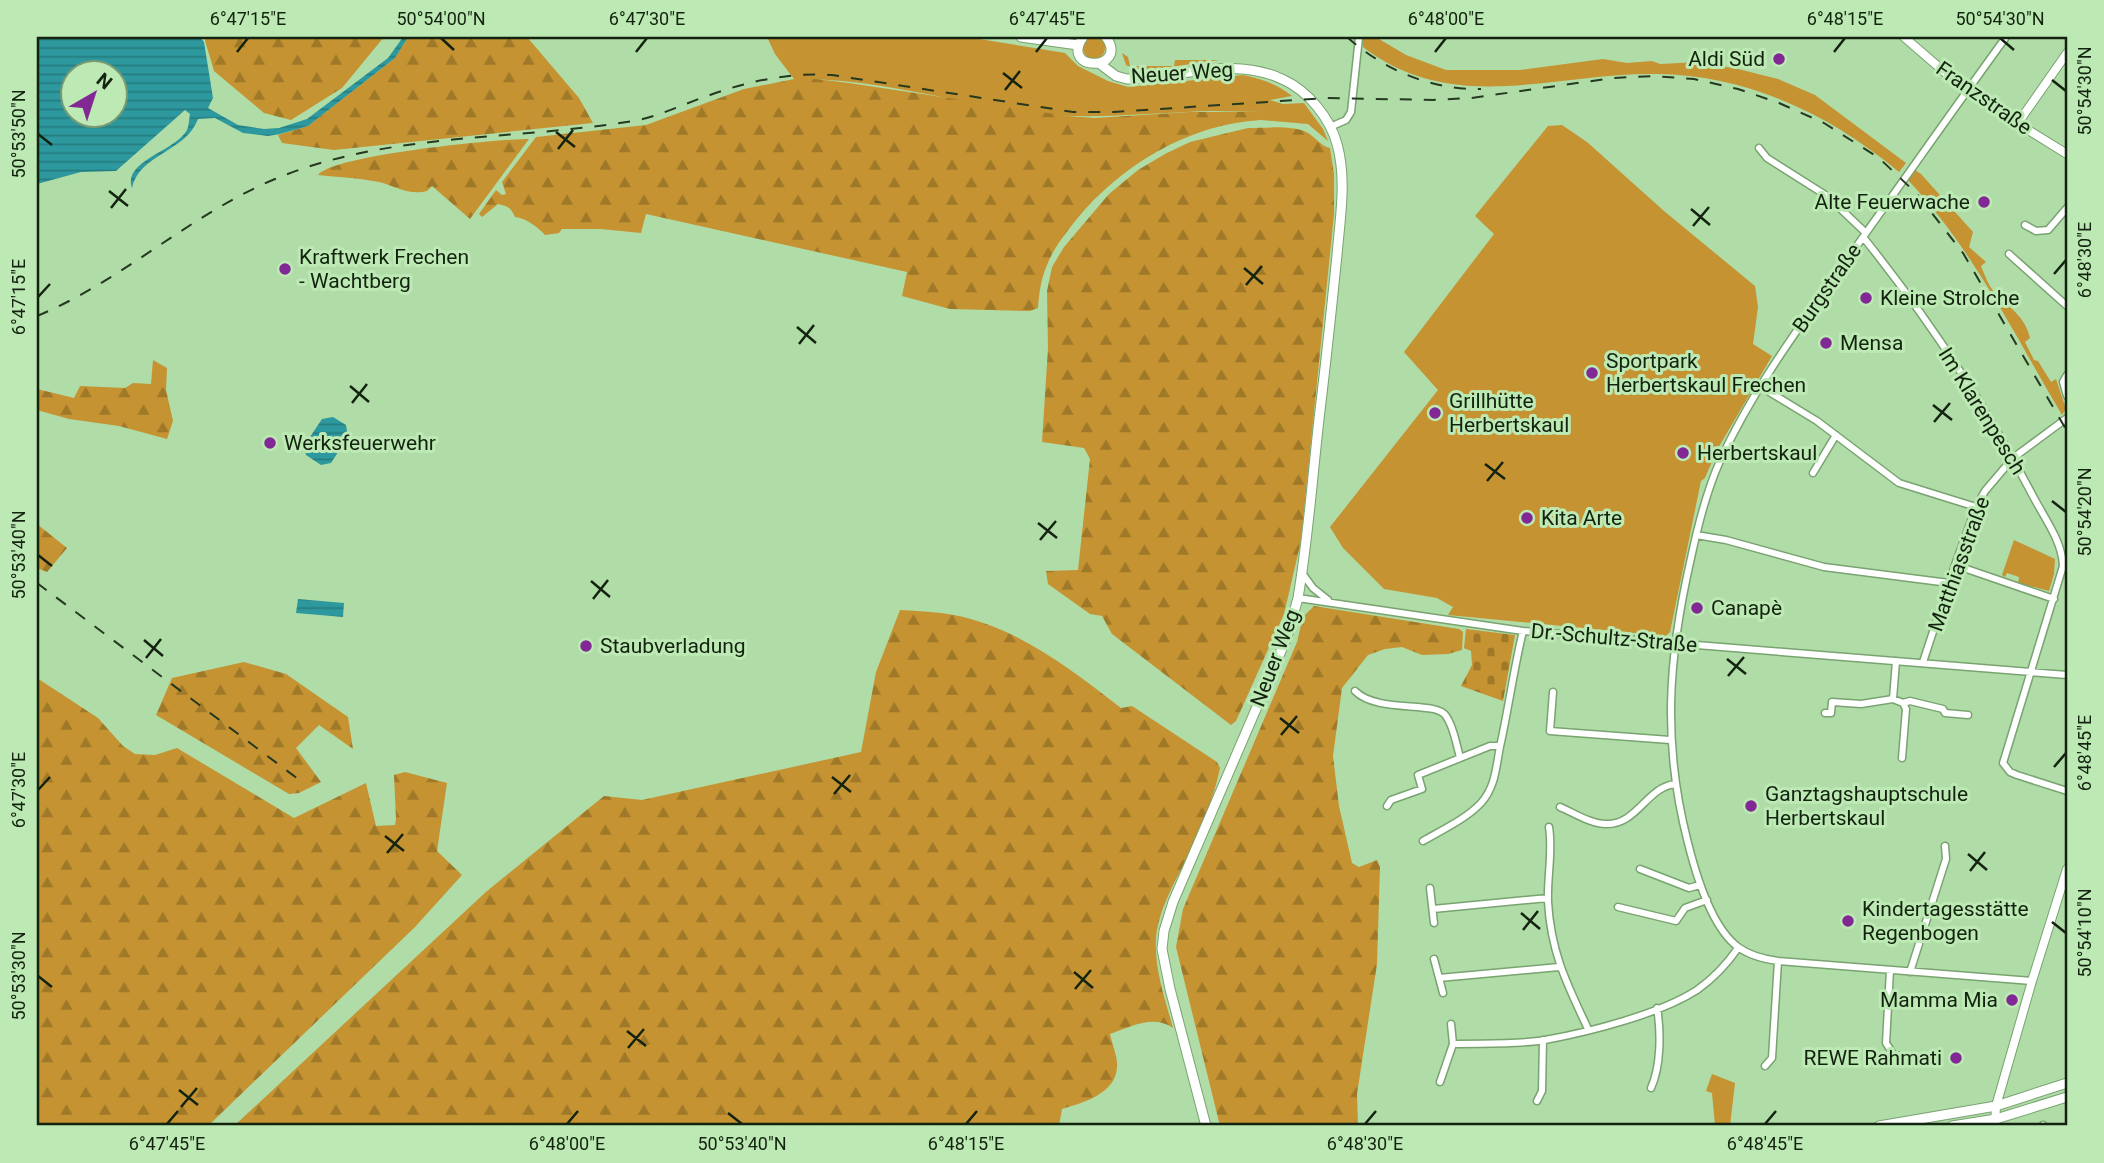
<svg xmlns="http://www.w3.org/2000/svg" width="2104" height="1163" font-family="Roboto,sans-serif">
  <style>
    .green { fill: #c59331 }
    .forest { fill: url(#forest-firs) }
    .cemetery { fill: url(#cemetery-stones) }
    .water { fill: url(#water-rules); fill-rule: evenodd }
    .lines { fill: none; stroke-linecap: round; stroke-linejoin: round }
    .minor-casing { stroke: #79a370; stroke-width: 9 }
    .tertiary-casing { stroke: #79a370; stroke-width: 10 }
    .secondary-casing { stroke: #79a370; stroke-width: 11 }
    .minor { stroke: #fff; stroke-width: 6 }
    .tertiary { stroke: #fff; stroke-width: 8 }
    .secondary { stroke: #fff; stroke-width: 9 }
    .rail { stroke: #253820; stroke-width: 2; stroke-dasharray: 12 12; stroke-linecap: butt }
    .ticks { fill: none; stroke: #13230f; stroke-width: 2.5 }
    .poi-dot { fill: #822895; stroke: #bde9b4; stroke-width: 2.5 }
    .labels { text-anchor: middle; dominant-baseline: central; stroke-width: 6; stroke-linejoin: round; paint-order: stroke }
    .poi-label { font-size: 21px; fill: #13230f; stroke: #bde9b4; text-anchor: start }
    .street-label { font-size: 21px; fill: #13230f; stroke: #bde9b4 }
    .neatline { fill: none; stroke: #13230f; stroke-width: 2.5 }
    .ticks-label { font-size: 18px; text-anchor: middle; fill: #13230f }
  </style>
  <defs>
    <pattern id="forest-firs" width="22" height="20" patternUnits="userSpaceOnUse" patternTransform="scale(1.75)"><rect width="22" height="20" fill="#c59331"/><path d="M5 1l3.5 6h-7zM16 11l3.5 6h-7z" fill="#9f7828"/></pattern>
    <pattern id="cemetery-stones" width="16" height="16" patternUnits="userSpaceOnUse" patternTransform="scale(1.75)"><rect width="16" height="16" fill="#c59331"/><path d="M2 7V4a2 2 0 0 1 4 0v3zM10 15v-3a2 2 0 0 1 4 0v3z" fill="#9f7828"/></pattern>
    <pattern id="water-rules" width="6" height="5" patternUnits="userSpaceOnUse" patternTransform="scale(1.75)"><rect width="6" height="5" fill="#2d999e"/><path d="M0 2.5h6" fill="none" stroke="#257c7f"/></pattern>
  </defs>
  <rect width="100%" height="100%" fill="#b0dca7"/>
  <path class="green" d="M767,37H967L1065,53L1078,66L1108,81L1128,87L1243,75C1262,79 1277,84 1292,96L1270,100L1283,104L1304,103L1323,129L1328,141L1308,124L1261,120L1263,115L1261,112C1237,112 1211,110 1187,112C1138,114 1091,119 1043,114C961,105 876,77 794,79L775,54Z
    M1367,37L1379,39L1406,55L1446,70H1520L1603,59L1627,63L1652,61L1660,64L1700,62L1738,69L1778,79L1815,95L1906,163L1899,172C1831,115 1748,75 1657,74C1555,72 1454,117 1363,47V39Z
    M1083 48a11 11 0 1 1 22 0a11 11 0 1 1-22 0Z
    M1122,53L1128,57L1130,66H1174L1175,60H1219L1142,71L1126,65Z
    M1562,125L1587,142L1664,211L1755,286L1758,307L1753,344L1772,356L1717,450L1705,478L1701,481L1670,632L1666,636L1448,615L1453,607L1437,598L1384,589L1343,548L1330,527L1438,390L1404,352L1494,234L1475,216L1548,126Z
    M1915,170L1921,174L1973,232L1969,247L1986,262L1981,266C1985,276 1990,290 1999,297C2012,309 2026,319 2030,338L2025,342L2034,360L2038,361L2051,382L2056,379L2065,406V410L2062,415C2014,334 1973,249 1908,180Z
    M2014,540L2055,559L2054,574L2049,591L2018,583L2019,577L2007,573L2005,577L2002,575Z
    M1712,1074L1735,1083L1730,1126L1715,1125L1712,1093L1706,1091Z"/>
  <path class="forest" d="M204,37H384L342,88L291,120L264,113L214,71Z
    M408,37H527L579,98L593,123L334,150L282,143L278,135L308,126L395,58Z
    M794,79H816L849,83L1068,116L1094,118L1190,112H1262L1264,115L1261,120C1189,124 1121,165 1076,220C1065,234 1053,249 1047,265C1041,279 1039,293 1038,308L1030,311L950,309L902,296L907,272L646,214L641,233L601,229H562L559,233L545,235C539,228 526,218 515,217C511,208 508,206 498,204L482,217L479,214L496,190L502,195L506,194L502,182L536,137L646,125L744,89Z
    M1248,128C1266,128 1290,125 1306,132C1315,136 1320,146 1330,148L1334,174V214L1301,541L1284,614L1236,721L1231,725L1112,634L1102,616L1090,614L1048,584L1046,571L1078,570L1090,459L1084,448L1042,442L1048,348L1047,291L1052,267L1064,247L1109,194L1138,170L1165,154L1190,142Z
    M529,139L470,219L432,186L427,191C410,196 395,186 379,182C359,178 338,177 318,175C334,155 498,139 529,139Z
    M153,360L167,368L166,390L173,421L167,439L119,426L69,419L37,410V389L74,398L80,386L125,388L133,383L151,384Z
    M37,524L67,548L47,572L37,568Z
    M1314,606L1459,629L1463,632L1462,650L1448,654L1422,655L1402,647L1385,649L1368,655L1342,688L1333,756L1339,806L1352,863L1359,867L1377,860L1380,867L1377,964L1357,1094L1358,1126H1220L1176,947L1183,909L1297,642L1303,617Z
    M900,610C918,611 937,612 954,615C1019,628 1070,669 1121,708L1132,706L1217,762L1220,768C1215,793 1204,821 1194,844C1180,874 1159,905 1156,938C1154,968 1165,999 1173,1028C1153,1014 1131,1027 1110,1034C1112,1044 1118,1057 1117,1067C1116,1094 1082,1103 1062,1109L1059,1126H234L487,891L604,796L642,800L861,752L876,672Z
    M244,662L286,674L348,717L353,749L319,725L296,748L321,782L299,793L289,794L156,715L172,678Z
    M37,678L98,718L123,746L135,754L155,755L177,748L294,818L366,783L376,826L395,825L396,819L394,775L405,772L447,783L437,851L462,875L415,927L208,1126H37Z"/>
  <path class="cemetery" d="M1466,629L1515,635L1503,701L1461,686L1472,665L1471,651L1464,648Z"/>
  <path class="water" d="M37,37H200L204,42L213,98L208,108L238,125L264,129L279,128L307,119L388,58L403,37H408L395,58L308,126L280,134L268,136L243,133L215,118L198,119C186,152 139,154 132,188C122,161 176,151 187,130C189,126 189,119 190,114L185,110L116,171L81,172L37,184ZM74,74H116V116H74Z
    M333,417L346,425L348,437L331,463L321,465L306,455L304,446L322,419Z
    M298,599L344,603L343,617L296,613Z"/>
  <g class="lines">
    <defs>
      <path id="minor" d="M2006,37C1958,103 1911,170 1863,237C1813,309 1757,380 1720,461C1706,492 1698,525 1691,558C1668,658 1662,743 1688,843C1696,875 1711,927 1738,947C1750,956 1764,959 1778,961L2032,981
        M1330,127L1346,120L1351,112L1359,37
        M1759,148L1767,158L1827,196L1866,233
        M2025,225L2036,231L2048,230L2067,208
        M1863,237C1928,318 1986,406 2034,498C2045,519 2062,541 2063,566L2003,763L2010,772L2017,775L2067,791
        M2009,254L2067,306
        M2067,375L2063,382L2067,396
        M1761,387L1817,421L1899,483L1976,507
        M1813,473L1836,435
        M1696,535L1726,540L1824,567L1949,583
        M1955,565L2054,599
        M1302,573L1313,588L1328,600
        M1298,598L1523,631L2067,675
        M1896,661L1893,699L1903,703L1906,709L1902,758
        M1923,662L1955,565L1976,507L1985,491L2013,458L2067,418
        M1355,691C1378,714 1436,700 1446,716C1454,727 1456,744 1460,757
        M1553,692L1550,731L1670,740
        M1903,703L1910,701L1943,709L1945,713L1968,715
        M1825,713H1831L1832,702L1861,704L1893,699
        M1387,806L1391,800L1422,789L1418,775L1490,746H1500
        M1560,807C1574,813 1591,824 1606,824C1637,825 1647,787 1675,784
        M1549,827C1553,852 1547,877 1548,902C1551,953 1567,984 1588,1029
        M1423,841C1442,830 1466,819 1481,803C1497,785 1496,763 1501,742C1509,705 1514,668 1523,631
        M1640,869L1689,888L1700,885
        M1430,888L1434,923
        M1618,907L1676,921L1685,908L1707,900
        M1433,909L1548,898
        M1434,959L1443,993
        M1890,970L1886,1043L1893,1054L1905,1057
        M1910,972L1946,859L1945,846
        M1439,978L1559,967
        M1453,1044C1483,1043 1515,1045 1545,1040C1589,1032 1660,1014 1697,990C1714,978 1727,964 1738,948
        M1765,1066L1772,1058L1778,961
        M1440,1082L1453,1044L1451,1024
        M1651,1088C1661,1066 1661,1032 1657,1008
        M1537,1101L1542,1091L1543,1040
        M2043,1125L2044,1126"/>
      <path id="tertiary" d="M1904,37L1970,94L2067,154
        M2018,123L2067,53
        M1995,1126L1996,1106L2032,981L2067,869"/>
      <path id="secondary" d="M1021,37L1078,45
        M1083,37C1059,73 1130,71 1106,37
        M1100,64L1116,76L1127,79C1180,78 1233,55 1284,80C1308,91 1330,118 1337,144C1347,180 1340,218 1337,255C1332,304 1327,353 1321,402C1313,467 1309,533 1298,598L1287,637L1173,902L1164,931L1162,949L1170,989L1206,1126
        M1879,1126L1996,1106L2067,1083
        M1952,1126L1996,1119L2067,1097"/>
    </defs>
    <use href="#minor" class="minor-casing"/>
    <use href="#tertiary" class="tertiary-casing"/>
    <use href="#secondary" class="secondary-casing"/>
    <use href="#minor" class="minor"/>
    <use href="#tertiary" class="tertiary"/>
    <use href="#secondary" class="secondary"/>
    <path class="rail" d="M1347,37C1384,70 1431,90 1481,89
      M37,316C122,281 189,215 275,179C390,131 518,141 639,120C664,114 686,103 710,95C749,81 791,72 832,75L1073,112H1114L1327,98L1433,100L1471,98L1613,78L1653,76L1694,79L1738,89L1779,103L1824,123L1879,158L1917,194L1963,253L2067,431
      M37,583L298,779"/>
  </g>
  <path class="ticks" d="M441,38L454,50M2000,38L2014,50M237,52L248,38M636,52L647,38M1036,52L1047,38M1435,52L1446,38M1834,52L1845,38M1003,73L1022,88M2052,80L2066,91M1005,90L1020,71M556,132L575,147M38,134L52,145M558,149L573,130M109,191L128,206M111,208L126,189M1691,209L1710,225M1693,226L1709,207M1244,268L1263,284M2054,274L2066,260M1246,285L1262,266M38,297L50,284M797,327L816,343M799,344L814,325M350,386L369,402M352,403L367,384M1933,405L1952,420M1934,422L1950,403M1485,464L1505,479M1487,481L1503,462M2052,501L2066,512M1038,523L1057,538M1040,540L1056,521M38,555L52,566M591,581L610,597M593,599L608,580M144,640L163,656M146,658L161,639M1727,659L1746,674M1728,676L1744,657M1280,718L1299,733M1281,735L1297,716M2054,767L2066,753M832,777L851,792M38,790L50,777M834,794L850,775M385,836L404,851M387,853L403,834M1968,854L1987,870M1970,871L1985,852M1521,913L1540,929M2052,922L2066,933M1523,930L1538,911M1074,972L1093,988M38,976L52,987M1075,989L1091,970M627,1031L646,1046M628,1048L644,1029M179,1090L198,1105M181,1107L197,1088M728,1113L742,1124M167,1124L178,1111M567,1124L578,1111M966,1124L977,1111M1365,1124L1376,1111M1765,1124L1776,1111"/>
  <g class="poi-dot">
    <circle cx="1779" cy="59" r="7"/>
    <circle cx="1984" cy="202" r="7"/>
    <circle cx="285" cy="269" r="7"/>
    <circle cx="1866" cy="298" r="7"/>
    <circle cx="1826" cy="343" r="7"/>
    <circle cx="1592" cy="373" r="7"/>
    <circle cx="1435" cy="413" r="7"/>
    <circle cx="270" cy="443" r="7"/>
    <circle cx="1683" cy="453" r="7"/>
    <circle cx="1527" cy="518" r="7"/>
    <circle cx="1697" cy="608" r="7"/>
    <circle cx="586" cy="646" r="7"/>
    <circle cx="1751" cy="806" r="7"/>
    <circle cx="1848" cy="921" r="7"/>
    <circle cx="2012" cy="1000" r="7"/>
    <circle cx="1956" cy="1058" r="7"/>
  </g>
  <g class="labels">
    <g class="poi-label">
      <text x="1765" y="59" text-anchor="end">Aldi Süd</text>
      <text x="1970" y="202" text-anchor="end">Alte Feuerwache</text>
      <text x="299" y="257">Kraftwerk Frechen<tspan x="299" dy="24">- Wachtberg</tspan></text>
      <text x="1880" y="298">Kleine Strolche</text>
      <text x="1840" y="343">Mensa</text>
      <text x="1606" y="361">Sportpark<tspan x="1606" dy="24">Herbertskaul Frechen</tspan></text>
      <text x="1449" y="401">Grillhütte<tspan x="1449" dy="24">Herbertskaul</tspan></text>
      <text x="284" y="443">Werksfeuerwehr</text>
      <text x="1697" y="453">Herbertskaul</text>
      <text x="1541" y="518">Kita Arte</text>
      <text x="1711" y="608">Canapè</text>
      <text x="600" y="646">Staubverladung</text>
      <text x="1765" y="794">Ganztagshauptschule<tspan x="1765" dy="24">Herbertskaul</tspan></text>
      <text x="1862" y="909">Kindertagesstätte<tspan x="1862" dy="24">Regenbogen</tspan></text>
      <text x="1998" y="1000" text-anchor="end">Mamma Mia</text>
      <text x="1942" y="1058" text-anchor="end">REWE Rahmati</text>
    </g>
    <g class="street-label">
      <text transform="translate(1182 73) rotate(-4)">Neuer Weg</text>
      <text transform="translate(1984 98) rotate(35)">Franzstraße</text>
      <text transform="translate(1827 288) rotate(-55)">Burgstraße</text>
      <text transform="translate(1982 411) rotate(58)">Im Klarenpesch</text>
      <text transform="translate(1959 564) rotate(-70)">Matthiasstraße</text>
      <text transform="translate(1614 638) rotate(5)">Dr.-Schultz-Straße</text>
      <text transform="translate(1275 658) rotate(-69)">Neuer Weg</text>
    </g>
  </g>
  <rect width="2104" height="1163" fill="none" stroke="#bde9b4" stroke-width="77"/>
  <g transform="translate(94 94) rotate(39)"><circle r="33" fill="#bde9b4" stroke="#799a72" stroke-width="2"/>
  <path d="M0-5L12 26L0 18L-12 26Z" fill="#822895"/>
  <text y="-10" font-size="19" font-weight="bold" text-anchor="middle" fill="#13230f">N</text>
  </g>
  <rect x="38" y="38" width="2028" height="1086" class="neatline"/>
  <g class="ticks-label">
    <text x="248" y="25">6°47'15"E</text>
    <text x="441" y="25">50°54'00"N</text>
    <text x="647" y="25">6°47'30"E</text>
    <text x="1047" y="25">6°47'45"E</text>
    <text x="1446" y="25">6°48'00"E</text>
    <text x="1845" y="25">6°48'15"E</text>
    <text x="2000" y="25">50°54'30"N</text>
    <text transform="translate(2085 91) rotate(-90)" y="6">50°54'30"N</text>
    <text transform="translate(19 134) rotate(-90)" y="6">50°53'50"N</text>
    <text transform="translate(2085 260) rotate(-90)" y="6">6°48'30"E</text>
    <text transform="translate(19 297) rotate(-90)" y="6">6°47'15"E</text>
    <text transform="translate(2085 512) rotate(-90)" y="6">50°54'20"N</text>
    <text transform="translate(19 555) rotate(-90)" y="6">50°53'40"N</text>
    <text transform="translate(2085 753) rotate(-90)" y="6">6°48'45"E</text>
    <text transform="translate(19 790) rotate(-90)" y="6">6°47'30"E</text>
    <text transform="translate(2085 933) rotate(-90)" y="6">50°54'10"N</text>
    <text transform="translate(19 976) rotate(-90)" y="6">50°53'30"N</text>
    <text x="167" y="1150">6°47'45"E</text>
    <text x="567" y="1150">6°48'00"E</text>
    <text x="742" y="1150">50°53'40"N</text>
    <text x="966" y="1150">6°48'15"E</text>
    <text x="1365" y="1150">6°48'30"E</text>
    <text x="1765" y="1150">6°48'45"E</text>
  </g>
</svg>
